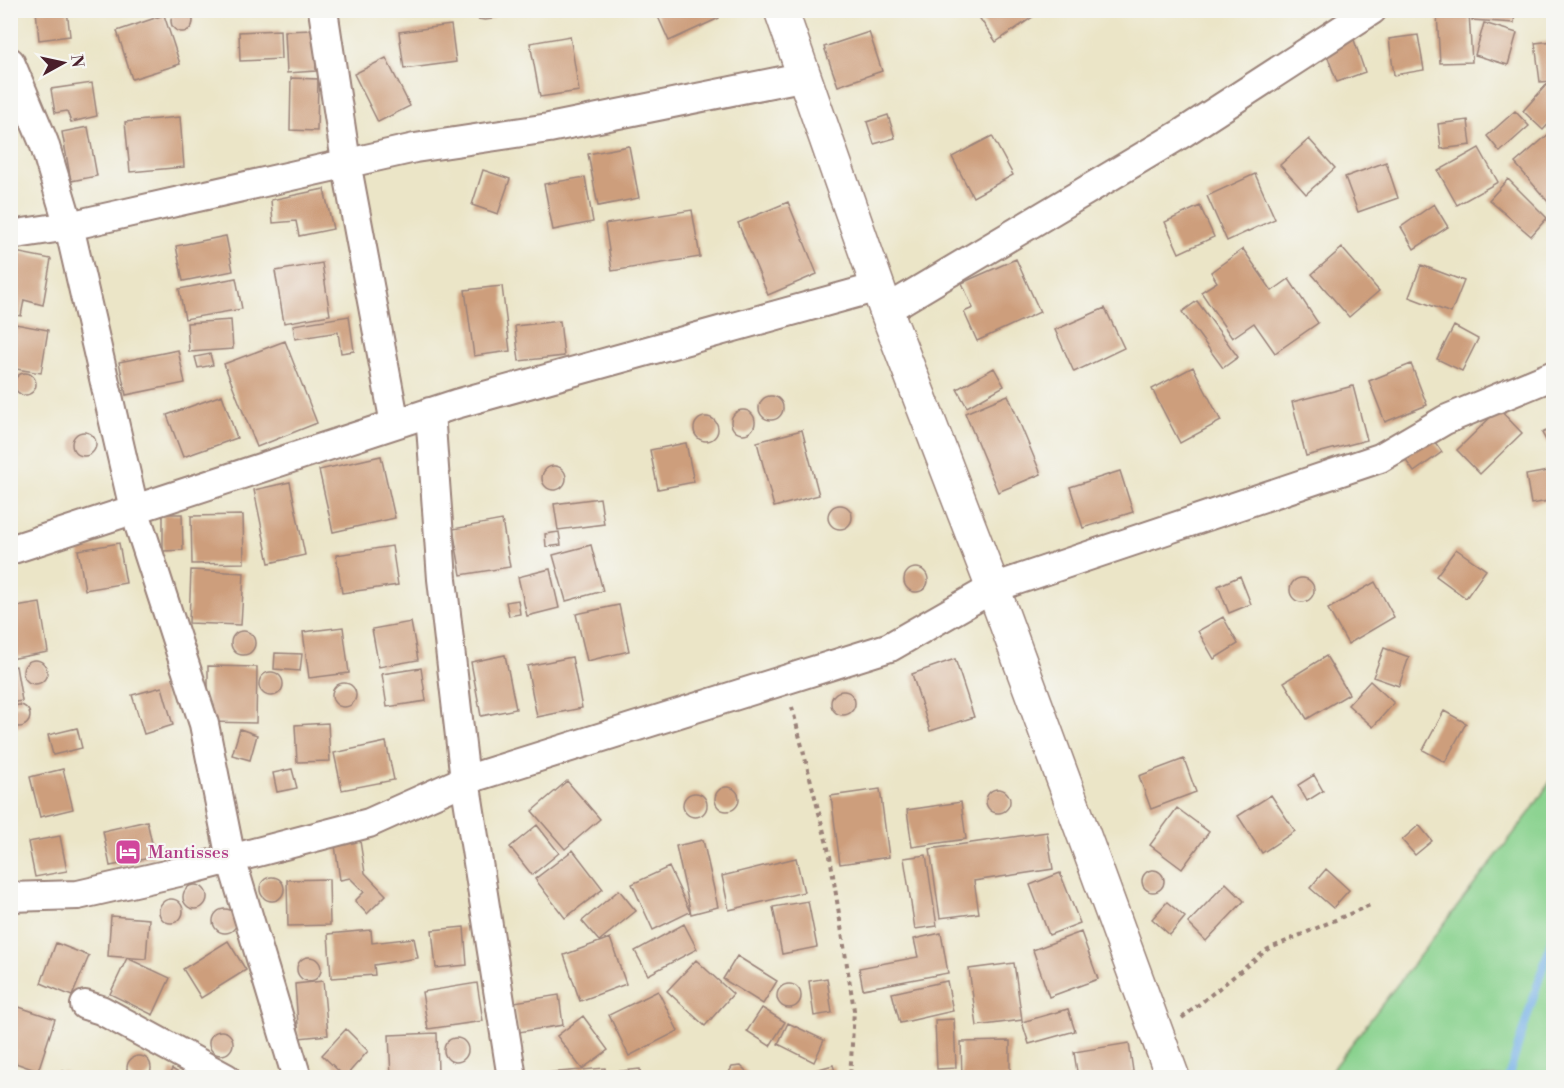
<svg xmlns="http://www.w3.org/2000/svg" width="1564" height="1088" font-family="'Libre Bodoni',serif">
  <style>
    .green { fill: #89d28e; stroke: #6a785c; stroke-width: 1.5 }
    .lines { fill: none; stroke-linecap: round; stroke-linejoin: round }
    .stream { stroke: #74b0e6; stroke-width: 8 }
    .building { fill: #cd9e7b }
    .minor-casing { stroke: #9a8279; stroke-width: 32 }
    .tertiary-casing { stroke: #9a8279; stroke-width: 36 }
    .path { stroke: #9a8279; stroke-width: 4; stroke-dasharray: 4.5 4.5; stroke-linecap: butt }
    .minor { stroke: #fff; stroke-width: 28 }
    .tertiary { stroke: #fff; stroke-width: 33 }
    .labels { text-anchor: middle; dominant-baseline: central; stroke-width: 4.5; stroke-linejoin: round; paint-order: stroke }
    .hotel-label { font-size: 18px; fill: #b23c85; stroke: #f6f6f2; text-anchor: start }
  </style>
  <rect width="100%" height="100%" fill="#f6f6f2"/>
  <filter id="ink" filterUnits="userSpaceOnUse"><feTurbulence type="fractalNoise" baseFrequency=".0167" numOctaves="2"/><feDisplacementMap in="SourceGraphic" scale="12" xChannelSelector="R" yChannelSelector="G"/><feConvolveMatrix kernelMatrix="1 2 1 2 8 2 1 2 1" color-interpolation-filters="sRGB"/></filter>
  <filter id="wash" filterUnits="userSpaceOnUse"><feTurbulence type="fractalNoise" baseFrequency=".008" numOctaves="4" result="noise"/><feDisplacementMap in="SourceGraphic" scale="24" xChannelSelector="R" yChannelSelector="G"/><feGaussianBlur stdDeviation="1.35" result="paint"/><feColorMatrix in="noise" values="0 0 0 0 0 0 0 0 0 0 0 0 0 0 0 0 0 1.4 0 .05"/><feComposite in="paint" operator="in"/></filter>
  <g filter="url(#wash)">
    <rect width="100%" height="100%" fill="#ebe5c7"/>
    <path class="green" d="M1553,777V1077H1326L1531,811Z"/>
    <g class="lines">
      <path class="stream" d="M1508,1078L1554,932"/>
    </g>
    <g id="blocks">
      <path class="building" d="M171 21a11 11 0 1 1 22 0a11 11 0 1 1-22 0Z
        M36,10H67L70,36L39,40Z
        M470,10H501L492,19L485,20L478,19Z
        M655,10H716L719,18L669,41Z
        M974,10H1030L1034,16L996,42Z
        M1473,10H1515L1514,23L1472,20Z
        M1469,13L1472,62L1440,63L1437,14Z
        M164,15L180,64L132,79L117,31Z
        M1484,23L1517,33L1508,65L1475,55Z
        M451,25L456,62L404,69L399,32Z
        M280,30L281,59L240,61L239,32Z
        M314,30L316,71L287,73L285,31Z
        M869,32L882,71L838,86L824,47Z
        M1418,35L1424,70L1394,75L1389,39Z
        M570,36L579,91L540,97L530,43Z
        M1353,37L1365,72L1337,82L1324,47Z
        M1554,41V81L1540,82L1535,43Z
        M386,58L410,106L378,122L354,74Z
        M291,78L318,79L317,131L290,130Z
        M92,83L97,116L71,122L67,111L55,113L51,89Z
        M1547,84L1554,90V118L1543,130L1523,111Z
        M1515,111L1529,126L1500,152L1487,136Z
        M888,115L895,138L874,144L867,122Z
        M180,117L184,167L130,172L125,122Z
        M1468,120L1471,145L1441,149L1438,124Z
        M88,127L97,176L71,181L62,132Z
        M1550,133L1554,137V200L1549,203L1515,163Z
        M992,136L1013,175L973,197L952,157Z
        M1309,139L1335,168L1306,194L1280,165Z
        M629,146L639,198L598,206L588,154Z
        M1479,148L1498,182L1457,205L1438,171Z
        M1386,162L1398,198L1358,212L1345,177Z
        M483,170L510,179L498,214L472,205Z
        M1255,174L1275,219L1227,241L1207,196Z
        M585,177L593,222L553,230L544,184Z
        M1508,179L1547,218L1531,236L1489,200Z
        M324,189L333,229L299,236L296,221L273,223L271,200Z
        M788,202L817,274L768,295L738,223Z
        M1434,204L1448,227L1414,249L1401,227Z
        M1200,206L1214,237L1179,253L1165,222Z
        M692,210L700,257L612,271L605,224Z
        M226,236L233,271L183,281L176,246Z
        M1342,248L1379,291L1349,317L1312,274Z
        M1243,249L1272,291L1289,279L1318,323L1275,353L1254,323L1232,338L1201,292L1217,282L1211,272Z
        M10,251L51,259L43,305L24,300L21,316L10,314Z
        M1016,259L1040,312L977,341L964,312L973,308L962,283Z
        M322,263L330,315L284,323L275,271Z
        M1421,265L1464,281L1451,313L1409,297Z
        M236,278L242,309L185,319L179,289Z
        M502,286L510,351L474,356L465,290Z
        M1197,301L1238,357L1223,368L1182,312Z
        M1105,308L1124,348L1074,372L1055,330Z
        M349,316L354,351L341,353L338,332L295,339L293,325Z
        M231,320L233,349L189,352L187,323Z
        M560,321L564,356L519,361L515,326Z
        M10,323L48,330L41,373L10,368Z
        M1454,326L1478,339L1462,371L1437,359Z
        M285,341L317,423L257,447L224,364Z
        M178,350L185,383L126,395L119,362Z
        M210,354L213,365L198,368L195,357Z
        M1411,364L1427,405L1385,422L1369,381Z
        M1193,367L1221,421L1180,443L1152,389Z
        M994,368L1004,386L967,407L957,389Z
        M14 384a11 11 0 1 1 22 0a11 11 0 1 1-22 0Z
        M1353,386L1367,440L1306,456L1292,402Z
        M222,395L237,438L183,457L167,415Z
        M1008,395L1041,474L998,492L965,413Z
        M759 408a12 12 0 1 1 24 0a12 12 0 1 1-24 0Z
        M1499,409L1522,433L1480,474L1457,450Z
        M731 422a12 12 0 1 1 24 0a12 12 0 1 1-24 0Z
        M694 429a12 12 0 1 1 24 0a12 12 0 1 1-24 0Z
        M1554,427V454L1542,433Z
        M802,430L819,495L774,507L757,442Z
        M72 444a12 12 0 1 1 24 0a12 12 0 1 1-24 0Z
        M1430,435L1442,452L1414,472L1402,455Z
        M686,443L694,482L658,489L650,450Z
        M381,456L395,518L333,532L319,470Z
        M10,463L16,494H10Z
        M542 478a12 12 0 1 1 24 0a12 12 0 1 1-24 0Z
        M1554,470V500L1531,504L1526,475Z
        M1120,471L1133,512L1083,528L1070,487Z
        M290,482L305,555L269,563L254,490Z
        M600,498L604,524L558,530L554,504Z
        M828 517a12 12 0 1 1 24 0a12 12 0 1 1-24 0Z
        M163,514H182L183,550L163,551Z
        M243,515L244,563L192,564L191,516Z
        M502,520L510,567L461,575L453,529Z
        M559,532L561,545L546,547L545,534Z
        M119,543L126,583L85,590L78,550Z
        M591,545L603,591L566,601L553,555Z
        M392,546L398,585L342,593L336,555Z
        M1456,549L1486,570L1466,598L1436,576Z
        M904 580a12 12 0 1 1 24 0a12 12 0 1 1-24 0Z
        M550,569L559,608L527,616L518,577Z
        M191,570L244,573L241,625L189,623Z
        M1240,576L1251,604L1229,613L1218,586Z
        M1290 590a12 12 0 1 1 24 0a12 12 0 1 1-24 0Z
        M1375,582L1394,617L1348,644L1328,609Z
        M518,600L520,614L509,616L506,602Z
        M40,603L48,652L10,659V608Z
        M619,605L629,651L587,661L576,614Z
        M1223,617L1238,644L1214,659L1198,631Z
        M411,622L418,660L379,667L372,629Z
        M343,627L349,673L309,678L303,632Z
        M231 643a12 12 0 1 1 24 0a12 12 0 1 1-24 0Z
        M1384,648L1409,657L1399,686L1373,677Z
        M275,653L302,654L300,671L274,669Z
        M505,655L516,709L481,716L471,662Z
        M1326,656L1349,694L1307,719L1284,682Z
        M572,657L582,708L537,717L527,666Z
        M955,659L974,717L930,731L912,674Z
        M23 672a12 12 0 1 1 24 0a12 12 0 1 1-24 0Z
        M16,666L22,701L10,703V667Z
        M208,666L257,667L256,723L208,722Z
        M421,668L426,701L387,707L382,674Z
        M259 684a12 12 0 1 1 24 0a12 12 0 1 1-24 0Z
        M1370,681L1394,703L1373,727L1348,705Z
        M332 695a12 12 0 1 1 24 0a12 12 0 1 1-24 0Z
        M162,687L173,725L144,734L132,695Z
        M831 703a12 12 0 1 1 24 0a12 12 0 1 1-24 0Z
        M8 716a11 11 0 1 1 22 0a11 11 0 1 1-22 0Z
        M1444,711L1466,723L1445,762L1423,750Z
        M328,723L330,761L297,762L295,725Z
        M77,728L82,748L53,755L48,735Z
        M240,729L257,735L250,760L232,755Z
        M386,742L394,780L342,790L334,753Z
        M1184,759L1196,792L1151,809L1139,776Z
        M63,769L73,809L40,817L30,777Z
        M292,769L297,788L277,792L273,773Z
        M1314,775L1323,791L1307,801L1298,785Z
        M567,781L600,819L565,849L532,811Z
        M715 799a12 12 0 1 1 24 0a12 12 0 1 1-24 0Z
        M986 801a12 12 0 1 1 24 0a12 12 0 1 1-24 0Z
        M880,789L889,857L840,864L831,796Z
        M683 805a12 12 0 1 1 24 0a12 12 0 1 1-24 0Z
        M1271,795L1295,831L1262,853L1238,816Z
        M961,802L966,839L912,847L907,810Z
        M1177,808L1209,832L1182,869L1150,845Z
        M147,821L155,857L110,866L103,831Z
        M537,825L559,853L532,875L510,847Z
        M1419,825L1432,841L1415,855L1402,840Z
        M1047,832L1053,869L974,881L979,913L940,918L930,849Z
        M60,836L67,871L35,877L28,842Z
        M703,840L718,907L691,914L676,846Z
        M360,841L365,873L386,895L367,914L355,901L364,892L350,878L340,880L335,845Z
        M573,850L603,889L565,918L535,879Z
        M926,855L937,926L915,929L904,858Z
        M796,858L804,892L729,910L722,876Z
        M669,867L690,912L653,930L632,884Z
        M1326,869L1349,890L1333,908L1310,888Z
        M1142 881a11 11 0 1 1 22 0a11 11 0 1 1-22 0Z
        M1060,873L1080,923L1049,935L1030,885Z
        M260 889a12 12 0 1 1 24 0a12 12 0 1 1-24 0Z
        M329,879L330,925L288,926L287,880Z
        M1226,883L1244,901L1206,941L1188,923Z
        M183 897a12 12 0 1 1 24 0a12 12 0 1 1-24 0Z
        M619,890L636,911L599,941L582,921Z
        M159 911a12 12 0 1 1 24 0a12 12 0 1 1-24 0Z
        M808,901L817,947L782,954L773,907Z
        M1167,902L1185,917L1170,935L1152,919Z
        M213 921a12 12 0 1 1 24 0a12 12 0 1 1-24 0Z
        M111,916L149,919L146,959L108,956Z
        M684,924L697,949L648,975L635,951Z
        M464,927L467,965L436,968L432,930Z
        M371,930L372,943L414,938L418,958L374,965L375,975L331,978L328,934Z
        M1081,932L1098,979L1049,997L1033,950Z
        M941,933L948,973L863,989L859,968L918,957L914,939Z
        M610,938L626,984L580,1001L564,955Z
        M228,941L246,970L201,998L183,969Z
        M56,943L89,956L72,996L41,983Z
        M737,956L777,981L763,1004L723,979Z
        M297 969a12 12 0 1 1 24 0a12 12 0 1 1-24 0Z
        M127,958L170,978L153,1015L110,994Z
        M696,960L733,994L705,1026L667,991Z
        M1014,963L1022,1020L977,1026L969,969Z
        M827,978L832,1013L814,1016L809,981Z
        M323,981L328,1035L299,1038L295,984Z
        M947,981L953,1011L900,1023L892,993Z
        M477,983L483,1021L428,1029L422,992Z
        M777 996a12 12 0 1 1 24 0a12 12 0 1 1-24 0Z
        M658,991L678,1031L629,1056L609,1015Z
        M559,995L563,1025L519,1032L514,1002Z
        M10,1004L55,1019L38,1071L10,1061Z
        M762,1008L785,1022L770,1046L747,1031Z
        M1068,1009L1075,1031L1029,1044L1022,1022Z
        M583,1016L608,1050L582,1069L557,1036Z
        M954,1019L956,1068L937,1069L935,1020Z
        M788,1023L824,1040L814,1062L778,1044Z
        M346,1029L368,1051L345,1077L322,1055Z
        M209 1043a12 12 0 1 1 24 0a12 12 0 1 1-24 0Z
        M437,1033L438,1075L391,1077L389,1035Z
        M444 1050a12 12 0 1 1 24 0a12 12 0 1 1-24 0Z
        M1010,1041V1078H962L961,1042Z
        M1129,1043L1134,1078H1078L1074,1052Z
        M127 1068a12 12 0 1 1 24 0a12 12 0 1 1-24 0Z
        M833,1065L837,1078H803L802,1074Z
        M741,1066L747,1072L748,1078H726L732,1067Z
        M605,1068L606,1078H548L547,1073Z
        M172,1069L187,1078H168Z
        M640,1069L641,1078H612V1072Z
        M63,1071L76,1078H59Z
        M371,1072L387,1077V1078H369Z"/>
    </g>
  </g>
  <g filter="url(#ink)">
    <use href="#blocks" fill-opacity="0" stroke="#9a8279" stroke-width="1.5"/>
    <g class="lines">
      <defs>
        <path id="minor" d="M323,10L346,162L395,424
          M10,62L44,143L69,226L134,509L204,724L231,859L297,1078
          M10,235L69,226L415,148L549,128L806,76
          M886,310L1181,134L1372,10
          M430,412L442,579L465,780L512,1078
          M10,550L456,404L878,287
          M10,897L78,895L196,868L369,823L465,780L890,647L993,588L1380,458L1445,420L1554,375
          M85,1005L101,1010L226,1078"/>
        <path id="tertiary" d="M781,10L886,310L993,588L1173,1078"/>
      </defs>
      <use href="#minor" class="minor-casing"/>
      <use href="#tertiary" class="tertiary-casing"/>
      <path class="path" d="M792,707L830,856L854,1010L850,1078
        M1182,1018L1268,949L1370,905"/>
      <use href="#minor" class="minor"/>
      <use href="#tertiary" class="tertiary"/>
    </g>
  </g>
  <defs>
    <symbol id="hotel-square" viewBox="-11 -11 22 22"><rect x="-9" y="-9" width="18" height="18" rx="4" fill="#d1479c" stroke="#f6f6f2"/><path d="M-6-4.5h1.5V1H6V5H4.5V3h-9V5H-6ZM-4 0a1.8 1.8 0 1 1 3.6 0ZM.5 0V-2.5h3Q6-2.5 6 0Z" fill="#fff"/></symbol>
  </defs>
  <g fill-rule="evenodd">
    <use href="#hotel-square" x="113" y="837" width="30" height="30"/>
  </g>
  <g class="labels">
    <g class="hotel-label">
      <text x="148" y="852">Mantisses</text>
    </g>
  </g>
  <rect width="1564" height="1088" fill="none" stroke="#f6f6f2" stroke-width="36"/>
  <g transform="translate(63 63) rotate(82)" stroke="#f6f6f2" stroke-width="4.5" paint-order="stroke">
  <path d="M0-4.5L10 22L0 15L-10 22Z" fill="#4a1f2b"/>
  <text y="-9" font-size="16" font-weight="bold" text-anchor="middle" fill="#4a1f2b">N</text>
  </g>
</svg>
